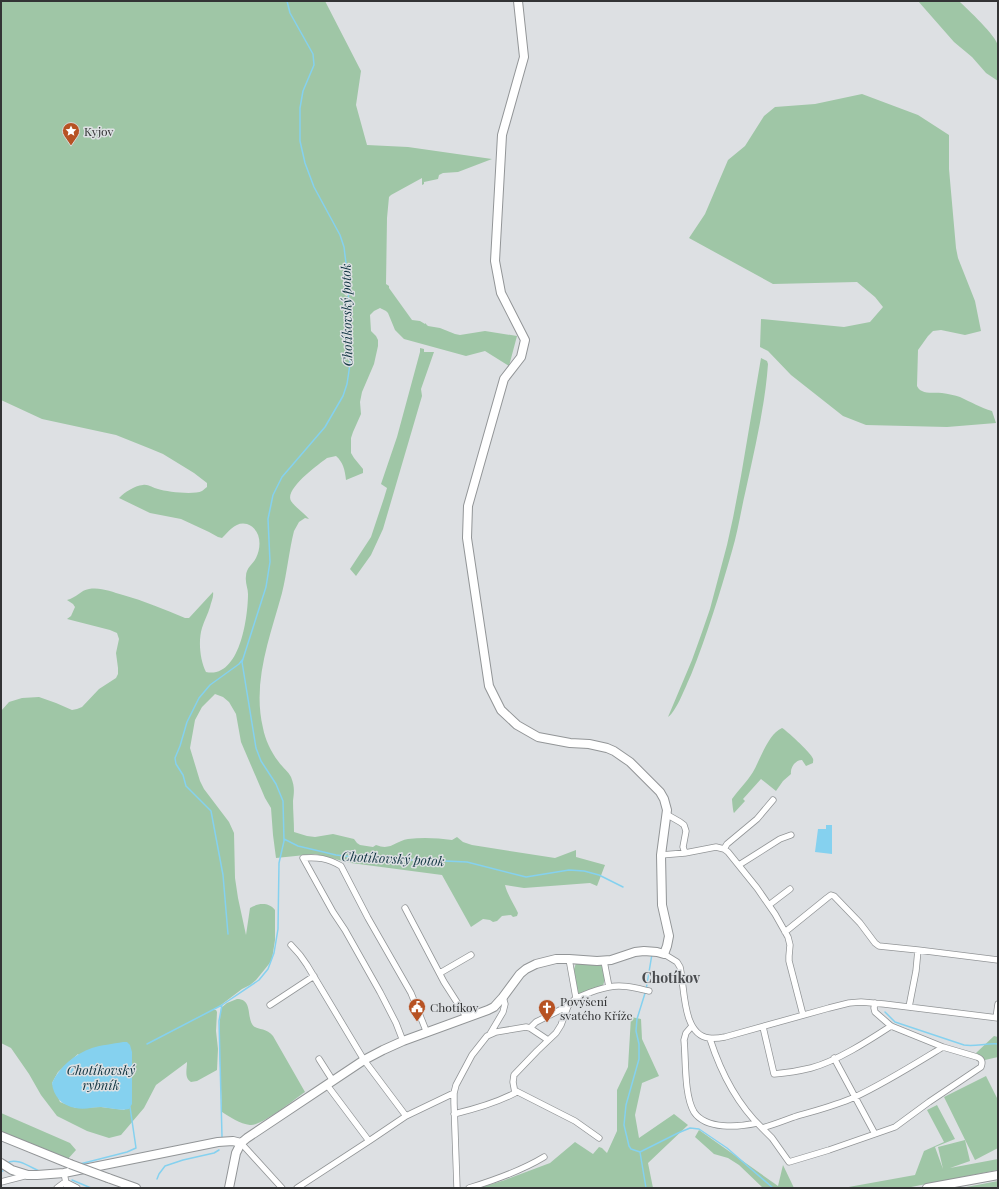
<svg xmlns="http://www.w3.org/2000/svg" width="999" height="1189" font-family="'Playfair Display',serif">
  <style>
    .green { fill: #9fc6a6; fill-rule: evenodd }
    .water { fill: #85d1ef }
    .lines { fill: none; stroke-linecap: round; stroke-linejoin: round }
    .stream { stroke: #85d1ef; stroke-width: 1.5 }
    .street-casing { stroke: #929597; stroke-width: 7 }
    .secondary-casing { stroke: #929597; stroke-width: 10 }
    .primary-casing { stroke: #929597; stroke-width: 10 }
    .street { stroke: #fff; stroke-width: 5.5 }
    .secondary { stroke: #fff; stroke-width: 8 }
    .primary { stroke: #fff; stroke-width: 8 }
    .primary-bridge-casing { stroke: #929597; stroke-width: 10; stroke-linecap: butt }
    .primary-bridge { stroke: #fff; stroke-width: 8 }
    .labels { text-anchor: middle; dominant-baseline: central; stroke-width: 3; stroke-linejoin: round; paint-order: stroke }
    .poi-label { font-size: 12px; fill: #333435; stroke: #dde0e3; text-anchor: start }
    .water-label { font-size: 13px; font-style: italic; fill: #113542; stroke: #dde0e3 }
    .quarter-label { font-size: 14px; font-weight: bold; fill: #4a4c4f; stroke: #dde0e3 }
  </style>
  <rect width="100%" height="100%" fill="#dde0e3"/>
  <path class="green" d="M1,1H325L361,71L356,105L367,145L408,147L492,159L458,172L443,173L439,175L438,179L424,182V184L422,185V178L391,195L389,197L387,218L386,284L389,286V288L412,320L420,321L425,324V323L428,326L440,328L455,334L460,335L485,331L517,336L509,366L485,351L466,356L404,339L395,330L388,313L386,311L380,308L374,311L370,315L371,331L376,336L378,340V346L374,364L362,392L360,402L361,414L353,432L351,438V453L354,458L363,469V473L346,480C345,470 343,462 336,456L327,458C319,464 284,489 291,501C295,507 304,513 309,519L305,518L299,522L294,531C289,551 287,573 282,593C270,637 252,682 263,728C265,739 271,752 278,761C282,767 288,771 291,777C295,787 294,792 293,801C293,811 294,822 294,832L307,836L315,837L333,834L354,839L357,843L360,845L373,847L376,845C391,851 395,841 408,839C423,837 438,838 452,840L457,837L463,842L472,845L555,858L576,850V857L605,865L597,886L590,883L524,888L505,885C507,894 514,904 518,913L517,916L513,917L511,915L502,916L497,921L493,922L490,920L483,919L471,927L442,875L351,863L315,854L276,858L273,835L271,808L265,798L241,742L236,714L229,702L223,697L215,694L202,707L195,720L190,748L200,781L204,789L229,822L234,833L235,878L238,898L246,935L250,908C258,903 269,902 275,910V940L272,959L269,964L256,980L250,985L242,989L217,1008H214V1010H216L217,1012L216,1031L218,1049L217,1070L197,1081L191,1082C184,1078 187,1069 187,1062L156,1085L144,1108L121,1135L109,1138L87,1131L57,1116L41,1095L29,1074L11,1048L1,1043V711L9,702L22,698L39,697L56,703L72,710L77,709L82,707L99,689L116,678L118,674V668L116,653L119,639L117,633L110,630L67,619L71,616L75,607L73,604L67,600C76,598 81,590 89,589C101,587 112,592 123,595C144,601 164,609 185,618H189L213,592C214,597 211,602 210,607C208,614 204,621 202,628C198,641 200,660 206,672C240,679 248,617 248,594C248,588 245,583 246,576C246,568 253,564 256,558C262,546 261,529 247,524C236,521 229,531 222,538L218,537L209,532L181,519L150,513L119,498C125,492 134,486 143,485C148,484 153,488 158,489C167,492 194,495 202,491C204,490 205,488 207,487V483L194,473L163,454L151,449L116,435L42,419L1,400ZM78,1054L125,1110L101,1107L76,1108L60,1102L52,1083L58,1072Z
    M918,1H959C967,9 997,36 998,46C999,57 998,70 998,81L986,73L972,57L954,42Z
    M862,94L918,115L949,135V169L956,248L958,258L975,301L981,331L965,335L941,330L933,331L928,336L918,350L917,386C921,395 933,392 942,393C948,394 955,395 960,397C971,402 981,408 992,411L996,423L947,427L866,425L843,416L791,375L768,351L760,347L761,319L844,327L870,322L883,307L875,297L857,282L773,284L689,238L705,214L728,160L745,146L764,116L775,107L815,104Z
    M420,348L424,349V352H434L421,389L422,396L383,529L371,555L356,576L350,569L371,537L384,498L387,488L381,484L397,437L420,352Z
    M761,358L767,361L768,364C765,406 755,448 746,489C741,510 738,531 732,551C720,593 707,635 691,675C686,685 677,711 668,717L692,660L701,635L710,609L727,545L733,518L741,476Z
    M782,728C786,730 810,752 812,757C814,760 813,760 813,763L806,766L802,760C795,760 790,768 791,774L783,781L776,791L761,779L743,799L745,801L734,813C733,812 732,800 732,799C739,789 747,782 753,772C760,760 768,734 782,728Z
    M576,963L601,965C605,971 606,981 602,987L579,995L576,992L574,969Z
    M237,999C252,999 247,1015 252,1024C256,1031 266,1027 273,1036L305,1092C295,1099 260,1127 250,1125C240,1124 230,1117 222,1112C221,1078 217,1042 221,1008L227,1003Z
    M631,1017L641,1019L642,1039L659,1076L642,1083L635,1115L639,1138L674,1114L688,1125L648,1163L653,1188H479L505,1180L510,1178L550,1163L575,1142L593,1154L599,1147L602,1148L607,1153L617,1131V1090L628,1067Z
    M994,1036L998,1037V1057L985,1060L976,1053Z
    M986,1076L998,1100V1148L975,1160L944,1097Z
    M937,1105L955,1139L935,1147L943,1169L938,1147L965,1140L970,1161L950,1168L998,1159V1170L906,1188H843L915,1175L924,1151L944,1142L927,1110Z
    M1,1113L70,1143L76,1150L67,1160L1,1132Z
    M699,1130L778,1186L783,1165L794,1188H763L739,1165L728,1158L714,1154L695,1137Z
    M998,1181V1188H961Z"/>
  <path class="water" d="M826,825H832V854L815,852L818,829H826Z
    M123,1042H127L130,1045L132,1052V1104L129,1109C120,1111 110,1108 101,1107C93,1107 84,1110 76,1108C62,1106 53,1096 52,1083C59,1067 75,1054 92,1048C101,1045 113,1044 123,1042Z"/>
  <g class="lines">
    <path class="stream" d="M284,839L298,846L336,855L378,860H423L467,862L526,877L569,870L584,871L599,875L623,887
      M228,934L223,875L211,811L186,786L183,775L176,764L175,758L180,746L187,722L199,698L210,685L239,664L243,659
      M885,1012L895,1022L964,1045C975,1047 986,1043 998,1044
      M147,1044L222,1005L259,980L268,969L274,953L278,929L279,863L284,841L283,801L276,784L261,761L256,748L242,662L266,587L270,562L268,519L273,495L282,477L325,427L343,396L347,384L350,364L348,280L344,247L340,235L314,187L305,163L300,141V108L303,91L314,65L313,54L290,13L287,1
      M222,1137L219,1021L222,1005
      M640,1152L678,1133L690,1128L699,1129L727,1148L773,1188
      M7,1163C16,1157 30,1167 39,1171
      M80,1164L127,1152L136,1148L130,1107
      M1,1171H3
      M157,1179L159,1174L165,1166L183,1160L214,1153L219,1150
      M72,1180L91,1188
      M646,1188L640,1152L631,1149L629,1146L624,1125L626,1105L639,1059V1044L636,1031L637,1019L646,990L652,954"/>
    <defs>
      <path id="street" d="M666,814L680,822L684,825L686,831L683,847L685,853
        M724,849L727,844L757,819L773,800
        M661,855L685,853L716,847L724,849L728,852L757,888L775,914L788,937L790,945L789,956V961L803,1015
        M739,865L780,839L791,835
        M769,905L790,889
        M405,908L444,982L467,1018
        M785,932L827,898L831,895L834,896L860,923L875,943L879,946L918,950L916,971L909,1007
        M291,945L300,955L307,965L364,1060L406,1116
        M918,950L998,960
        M664,954L677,962L680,967C685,987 682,1035 709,1038C715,1039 720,1038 725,1037L829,1008L849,1003L861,1002L884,1004L998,1018
        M604,961L609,987
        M440,973L471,955
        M576,998C586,994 597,989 609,987C622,984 636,988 649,991
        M270,1005L314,976
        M996,1018L998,1004
        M692,1026L686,1033L684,1040C686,1060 684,1095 694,1112C706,1130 739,1127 757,1123
        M763,1027L774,1074C786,1073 799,1071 811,1068C837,1061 868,1041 891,1026
        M530,1028L548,1040
        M490,1034L503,1012L505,1004L503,997
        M710,1039C721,1073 736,1103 762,1128C773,1125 783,1121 794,1117C814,1111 835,1106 855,1097C885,1083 915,1064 943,1047L891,1026L875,1012L874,1008L875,1003
        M403,1041L396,1023L380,992L345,930L333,912L303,858C318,857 327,858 341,866L368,918L411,993L427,1033
        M319,1059L333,1081
        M327,1085L369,1141L406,1116L454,1093
        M516,1091L575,1121L599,1138
        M454,1114C475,1109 496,1103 515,1093L513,1082L514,1075L537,1051L556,1033L561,1025L568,1006
        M762,1128L772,1138L789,1162L829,1150L875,1134L834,1058
        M875,1134L895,1127L929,1102L981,1067C983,1062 982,1059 977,1057L943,1047
        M241,1143L282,1188
        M64,1173L67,1188
        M1,1182L28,1175
        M65,1182L77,1188
        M57,1188L65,1182
        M297,1188L369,1141
        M457,1188L454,1103V1093L456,1085L472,1055L487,1036L496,1032L526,1027L530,1028L536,1022L568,1006L576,998L569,959
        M469,1188C495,1180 521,1171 544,1157"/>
      <path id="secondary" d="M28,1175H37L64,1173L218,1142L233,1141L241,1143L247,1138L364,1060L383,1050L403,1041L488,1010L494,1007L503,997L520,974L526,969L536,964L556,959H569L597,961L611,960L635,952L644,951L657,952L664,954L667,946L669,936L662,905L661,855L667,810L664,799L660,792L630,762L614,751L607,748L589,744L570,743L538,737L517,725L501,710L489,686L467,538L468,506L504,379L521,357L525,340L501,293L495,261L502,135L524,57L518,1"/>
      <path id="primary" d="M1,1136L70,1164
        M1,1163L12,1170L28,1175
        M108,1178L136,1188
        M229,1188L236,1153L241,1143
        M927,1188L998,1175"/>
    </defs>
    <use href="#street" class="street-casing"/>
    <use href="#secondary" class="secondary-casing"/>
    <use href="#primary" class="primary-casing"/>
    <use href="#street" class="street"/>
    <use href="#secondary" class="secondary"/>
    <use href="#primary" class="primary"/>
    <defs>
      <path id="primary-bridge" d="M70,1164L108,1178"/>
    </defs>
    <use href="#primary-bridge" class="primary-bridge-casing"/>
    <use href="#primary-bridge" class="primary-bridge"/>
  </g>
  <defs>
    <symbol id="sight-pin" viewBox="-11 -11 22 30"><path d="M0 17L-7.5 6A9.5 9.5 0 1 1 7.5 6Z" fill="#b75223" stroke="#dde0e3"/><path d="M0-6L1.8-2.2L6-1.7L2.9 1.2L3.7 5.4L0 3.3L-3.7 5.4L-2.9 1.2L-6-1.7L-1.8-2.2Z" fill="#fff"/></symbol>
    <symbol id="civic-pin" viewBox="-11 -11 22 30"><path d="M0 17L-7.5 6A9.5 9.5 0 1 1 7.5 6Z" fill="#b75223" stroke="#dde0e3"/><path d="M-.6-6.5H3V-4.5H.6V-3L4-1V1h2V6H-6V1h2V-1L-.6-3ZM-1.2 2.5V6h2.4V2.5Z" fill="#fff"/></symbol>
    <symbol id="church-pin" viewBox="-11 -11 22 30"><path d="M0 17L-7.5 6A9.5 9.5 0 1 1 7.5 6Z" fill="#b75223" stroke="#dde0e3"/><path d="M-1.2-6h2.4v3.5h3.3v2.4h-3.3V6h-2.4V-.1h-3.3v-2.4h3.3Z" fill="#fff"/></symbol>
  </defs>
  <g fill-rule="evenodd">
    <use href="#sight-pin" x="61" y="121" width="20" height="27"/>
    <use href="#civic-pin" x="407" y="997" width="20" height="27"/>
    <use href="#church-pin" x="537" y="998" width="20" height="27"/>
  </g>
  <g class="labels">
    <g class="poi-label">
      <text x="84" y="131">Kyjov</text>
      <text x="560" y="1001">Povýšení<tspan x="560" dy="14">svatého Kříže</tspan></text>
      <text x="430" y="1007">Chotíkov</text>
    </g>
    <g class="water-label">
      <text transform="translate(346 315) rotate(-91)">Chotíkovský potok</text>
      <text transform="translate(393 858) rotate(3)">Chotíkovský potok</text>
      <text x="101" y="1069">Chotíkovský<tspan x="101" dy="15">rybník</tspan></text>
    </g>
    <g class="quarter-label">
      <text x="671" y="977">Chotíkov</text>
    </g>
  </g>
  <rect width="999" height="1189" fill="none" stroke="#333435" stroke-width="4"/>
</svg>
